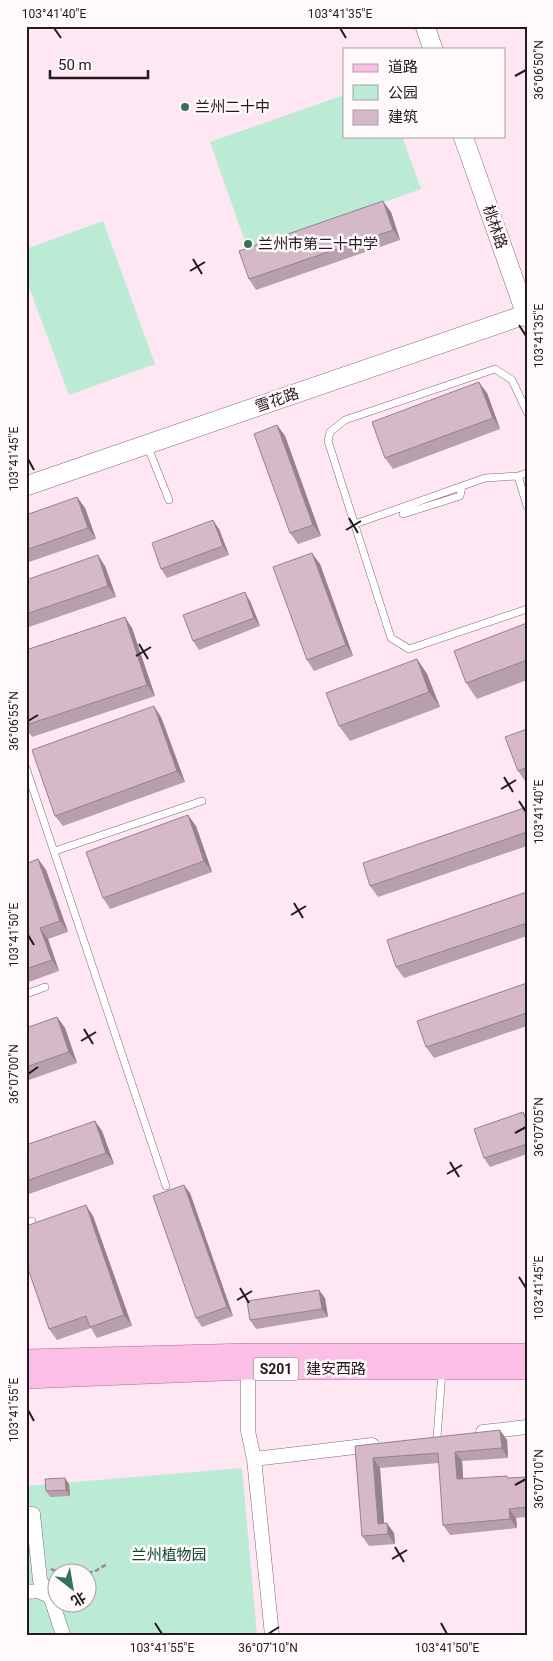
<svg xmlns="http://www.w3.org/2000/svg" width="553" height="1661" font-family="Roboto,'Noto Sans SC',sans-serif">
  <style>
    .green { fill: #bbebd4; fill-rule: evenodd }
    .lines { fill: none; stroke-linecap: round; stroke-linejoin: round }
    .lane-casing { stroke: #816877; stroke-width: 8 }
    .street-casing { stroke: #816877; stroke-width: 15 }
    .secondary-casing { stroke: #816877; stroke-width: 20 }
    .primary-casing { stroke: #ae6a94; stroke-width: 22 }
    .path { stroke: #9b8a93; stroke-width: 2.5; stroke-dasharray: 5 2.5; stroke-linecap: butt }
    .lane { stroke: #fff; stroke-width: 7 }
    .street { stroke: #fff; stroke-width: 14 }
    .secondary { stroke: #fff; stroke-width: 19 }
    .primary { stroke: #fbbfe5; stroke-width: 21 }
    .wall { fill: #b79fad }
    .shaded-wall { fill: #95828d }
    .building { fill: #d5b9c9; stroke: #95828d }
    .ticks { fill: none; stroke: #23191e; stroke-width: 2 }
    .poi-dot { fill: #377059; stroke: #fff9fc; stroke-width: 2 }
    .labels { text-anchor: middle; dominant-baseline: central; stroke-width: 5; stroke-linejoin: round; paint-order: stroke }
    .shield { fill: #fff9fc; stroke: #655c61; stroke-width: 1 }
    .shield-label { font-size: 14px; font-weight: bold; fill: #23191e }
    .poi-label { font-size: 15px; fill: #23191e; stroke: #fff9fc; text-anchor: start }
    .street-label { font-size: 15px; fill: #23191e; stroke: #fff9fc }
    .park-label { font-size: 15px; fill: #0d4732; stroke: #fff9fc }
    .neatline { fill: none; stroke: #23191e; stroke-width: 2 }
    .ticks-label { font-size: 12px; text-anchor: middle; fill: #23191e }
  </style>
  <rect width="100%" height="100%" fill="#fee6f3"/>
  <path class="green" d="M344,95V136H402L421,189L248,250L210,142Z
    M103,221L155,364L69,395L26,279V249Z
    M242,1468L257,1635H26V1486ZM58,1574H88V1604H58Z"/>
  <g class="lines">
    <defs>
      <path id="lane" d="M527,412L512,380L495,369L345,420L330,432L328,441L391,638L409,649L527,609
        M147,445L169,500
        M518,476L527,506
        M403,514L460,496L462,486
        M355,524L485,478L518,476L527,473
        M26,768L166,1186
        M55,851L202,801
        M26,994L45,987
        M26,1223L32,1221
        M437,1438L442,1371"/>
      <path id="street" d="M248,1362V1431L254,1459L272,1635
        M483,1432L527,1427
        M254,1459L372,1445
        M26,1514H33L40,1580L52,1601L63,1635
        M26,1592L38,1591L50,1596"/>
      <path id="secondary" d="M425,26L433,49
        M463,136L527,317
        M26,486L527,314"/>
      <path id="primary" d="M26,1360L248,1354H527
        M26,1378L247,1369H527"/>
    </defs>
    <use href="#lane" class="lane-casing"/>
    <use href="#street" class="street-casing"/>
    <use href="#secondary" class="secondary-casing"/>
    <use href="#primary" class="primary-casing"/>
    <path class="path" d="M51,1569L61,1573L94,1572L107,1564"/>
    <use href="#lane" class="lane"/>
    <use href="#street" class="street"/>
    <use href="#secondary" class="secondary"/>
    <use href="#primary" class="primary"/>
  </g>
  <path class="wall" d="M391,212L400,240L256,290L249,279Z
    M487,393L500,429L393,469L385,458Z
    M277,425L285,436L321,536L298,544L290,533Z
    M77,497L85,508L96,539L26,563V515Z
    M219,529L229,555L167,578L161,569Z
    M320,564L353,656L314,671L307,660Z
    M105,566L116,597L26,628V580Z
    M250,601L260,626L199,650L193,641Z
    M527,623V680L477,699L466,683Z
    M132,628L155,696L32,737L26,728V650Z
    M417,659L427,674L440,707L350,741L339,726Z
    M161,717L185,782L63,826L55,816Z
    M527,729V781H525L518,771Z
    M527,807V846L378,897L370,886Z
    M196,826L212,872L110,909L103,898Z
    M38,859L46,870L68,932L48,939L59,971L26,983V864Z
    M527,892V936L404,978L396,967Z
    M527,983V1026L434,1058L426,1047Z
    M57,1017L65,1028L77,1063L26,1081V1028Z
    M523,1112L527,1117V1154L490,1167L484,1158Z
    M95,1121L102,1131L114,1164L26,1195V1145Z
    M190,1193L233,1316L202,1327L196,1318Z
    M93,1216L132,1326L97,1338L91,1328L57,1340L49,1329Z
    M325,1298L328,1317L256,1329L250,1320Z
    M507,1440L508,1458L462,1461L463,1479L508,1478L527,1477V1517L516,1518L517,1528L450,1535L443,1525L439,1463L380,1468L384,1524L394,1533L395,1544L369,1546L362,1536L355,1446Z
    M69,1484L70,1496L50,1497L46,1491Z"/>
  <path class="shaded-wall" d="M383,201L391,212L400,240L393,230Z
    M479,382L487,393L500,429L493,418Z
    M277,425L285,436L321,536L313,525Z
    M77,497L85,508L96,539L88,528Z
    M213,520L219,529L229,555L223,546Z
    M312,553L320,564L353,656L346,645Z
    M98,555L105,566L116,597L108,586Z
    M245,592L250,601L260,626L254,618Z
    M125,617L132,628L155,696L147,685Z
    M417,659L427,674L440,707L429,692Z
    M154,706L161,717L185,782L177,771Z
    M188,815L196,826L212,872L204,861Z
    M38,859L46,870L68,932L60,921Z
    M40,928L48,939L59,971L52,960Z
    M57,1017L65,1028L77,1063L69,1052Z
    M95,1121L102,1131L114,1164L106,1153Z
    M184,1185L190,1193L233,1316L227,1307Z
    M86,1205L93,1216L132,1326L124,1315Z
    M319,1290L325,1298L328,1317L322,1309Z
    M500,1430L507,1440L508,1458L502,1448Z
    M455,1452L462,1461L464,1489L457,1479Z
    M373,1458L380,1468L385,1534L378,1524Z
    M65,1478L69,1484L70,1496L66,1490Z
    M509,1509L516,1518L517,1528L510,1519Z
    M387,1523L394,1533L395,1544L388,1534Z"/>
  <path class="building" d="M383,201L393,230L249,279L239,251Z
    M479,382L493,418L385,458L372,422Z
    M277,425L313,525L290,533L254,434Z
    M77,497L88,528L26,550V515Z
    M213,520L223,546L161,569L152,543Z
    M312,553L346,645L307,660L273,567Z
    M98,555L108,586L26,614V580Z
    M245,592L254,618L193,641L183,615Z
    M125,617L147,685L26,725V650Z
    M527,623V660L466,683L454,651Z
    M417,659L429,692L339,726L326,693Z
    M154,706L177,771L55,816L32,750Z
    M527,729V767L518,771L505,737Z
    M527,807V832L370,886L363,863Z
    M188,815L204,861L103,898L86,852Z
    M38,859L60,921L40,928L52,960L26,969V864Z
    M527,892V923L396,967L387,940Z
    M527,983V1013L426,1047L417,1021Z
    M57,1017L69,1052L26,1067V1028Z
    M523,1112L527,1122V1144L484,1158L474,1129Z
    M95,1121L106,1153L26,1181V1145Z
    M184,1185L227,1307L196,1318L153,1196Z
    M86,1205L124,1315L90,1327L86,1316L49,1329L26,1263V1226Z
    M319,1290L322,1309L250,1320L247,1301Z
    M500,1430L502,1448L455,1452L457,1479L507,1476V1478L527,1477V1507L509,1509L510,1519L443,1525L438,1453L373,1458L378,1524L387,1523L388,1534L362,1536L355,1446Z
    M65,1478L66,1490L46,1491L45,1479Z"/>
  <path class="ticks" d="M54,28L61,38M340,28L346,38M515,76L526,70M193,259L202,274M190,271L205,262M519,325L526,336M28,459L34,470M349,518L358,533M346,530L361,521M139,644L148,659M136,656L151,647M28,721L38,715M504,777L513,792M501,789L516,780M519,801L526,812M294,903L303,918M291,915L306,906M28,935L34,945M84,1029L93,1044M81,1041L96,1032M28,1074L38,1067M515,1133L526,1127M450,1162L459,1177M447,1174L462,1165M519,1277L526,1288M240,1288L249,1303M237,1300L252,1291M28,1410L34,1421M515,1485L526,1479M395,1547L404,1562M392,1559L407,1550M155,1623L162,1634M441,1623L447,1634M268,1634L279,1627"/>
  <g class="poi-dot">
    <circle cx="185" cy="107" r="5"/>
    <circle cx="248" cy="244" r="5"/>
  </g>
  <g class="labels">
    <rect class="shield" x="253.5" y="1357.5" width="45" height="23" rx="4"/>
    <g class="shield-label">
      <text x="276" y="1369">S201</text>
    </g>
    <g class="poi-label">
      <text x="195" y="107">兰州二十中</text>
      <text x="258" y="244">兰州市第二十中学</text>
    </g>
    <g class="street-label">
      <text transform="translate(495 227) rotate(71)">桃林路</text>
      <text transform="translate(277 400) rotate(-19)">雪花路</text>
      <text x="336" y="1369">建安西路</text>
    </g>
    <g class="park-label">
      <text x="169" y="1555">兰州植物园</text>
    </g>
  </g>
  <rect width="553" height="1661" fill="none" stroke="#fff9fc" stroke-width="55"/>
  <rect x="343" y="48" width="162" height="90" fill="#fff9fc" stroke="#a79fa3"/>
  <rect x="353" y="64" width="25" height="8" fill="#fbbfe5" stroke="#a79fa3"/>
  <text x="388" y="72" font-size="15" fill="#23191e">道路</text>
  <rect x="353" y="85" width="25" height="15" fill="#bbebd4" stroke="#a79fa3"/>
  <text x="388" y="98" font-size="15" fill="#23191e">公园</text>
  <rect x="353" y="110" width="25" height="15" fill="#d5b9c9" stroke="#a79fa3"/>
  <text x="388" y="122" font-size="15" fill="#23191e">建筑</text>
  <g transform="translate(72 1588) rotate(149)"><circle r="24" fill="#fff9fc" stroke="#a79fa3"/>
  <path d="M0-4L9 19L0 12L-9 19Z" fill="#377059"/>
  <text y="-8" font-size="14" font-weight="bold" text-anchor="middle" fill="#23191e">北</text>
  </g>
  <path d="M50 70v8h98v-8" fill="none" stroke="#23191e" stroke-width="2.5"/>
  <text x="58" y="70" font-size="15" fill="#23191e" stroke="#fff9fc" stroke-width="4" paint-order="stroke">50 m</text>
  <rect x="28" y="28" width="498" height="1606" class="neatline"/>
  <g class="ticks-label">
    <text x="54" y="18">103°41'40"E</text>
    <text x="340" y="18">103°41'35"E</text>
    <text transform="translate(539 70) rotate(-90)" y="4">36°06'50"N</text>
    <text transform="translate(539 336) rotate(-90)" y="4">103°41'35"E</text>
    <text transform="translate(14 459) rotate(-90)" y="4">103°41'45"E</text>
    <text transform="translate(14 721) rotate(-90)" y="4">36°06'55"N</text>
    <text transform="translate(539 812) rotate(-90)" y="4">103°41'40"E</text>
    <text transform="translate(14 935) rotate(-90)" y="4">103°41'50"E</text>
    <text transform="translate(14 1074) rotate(-90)" y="4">36°07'00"N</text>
    <text transform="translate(539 1127) rotate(-90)" y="4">36°07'05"N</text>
    <text transform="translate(539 1288) rotate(-90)" y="4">103°41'45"E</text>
    <text transform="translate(14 1410) rotate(-90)" y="4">103°41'55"E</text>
    <text transform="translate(539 1479) rotate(-90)" y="4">36°07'10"N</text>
    <text x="162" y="1652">103°41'55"E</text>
    <text x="268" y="1652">36°07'10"N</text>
    <text x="447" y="1652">103°41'50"E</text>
  </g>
</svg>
